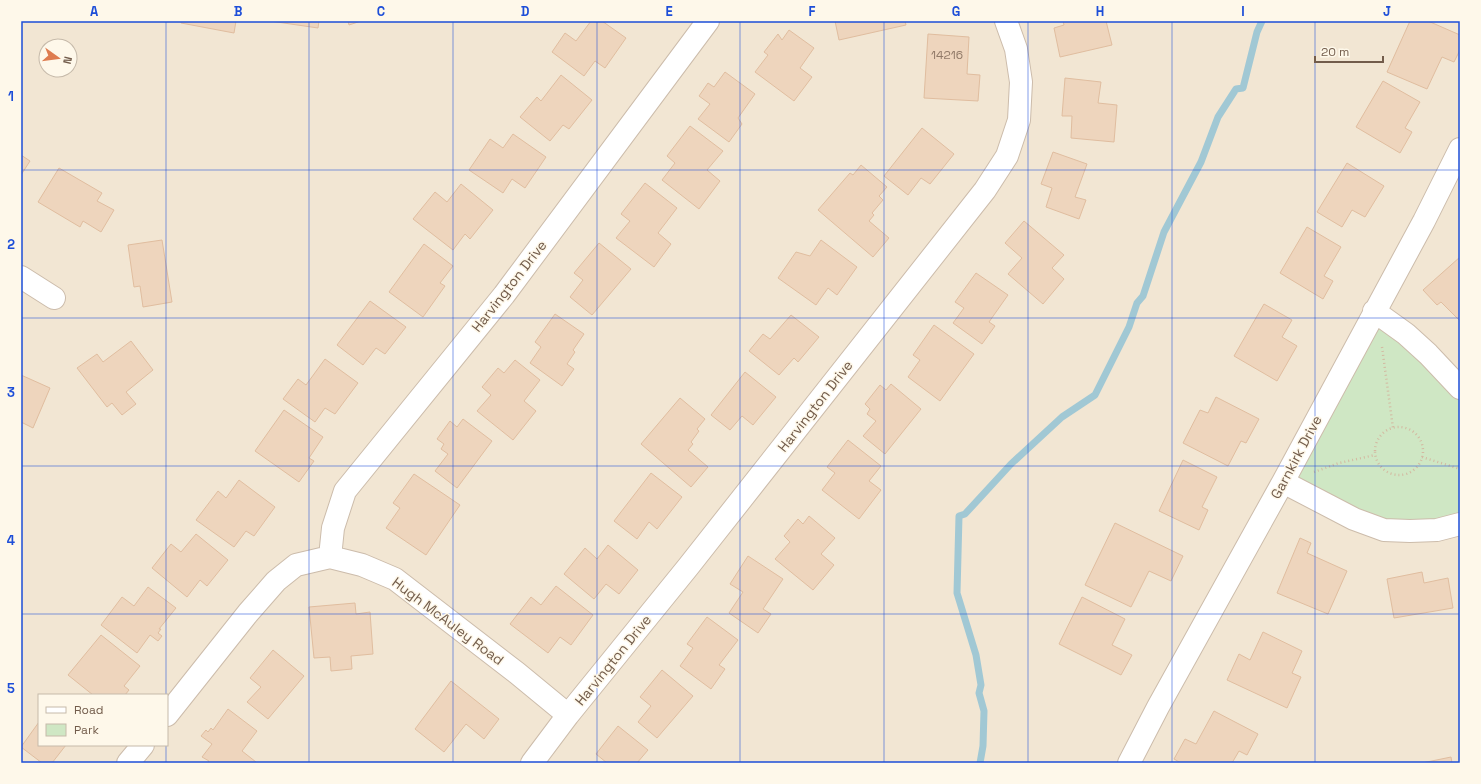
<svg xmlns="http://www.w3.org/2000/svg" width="1481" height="784" font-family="'Space Grotesk',sans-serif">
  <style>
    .residential { fill: #f2e6d3; fill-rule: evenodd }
    .green { fill: #cfe7c4 }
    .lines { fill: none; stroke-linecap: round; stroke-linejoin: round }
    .stream { stroke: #a1c8d4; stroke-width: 7 }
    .building { fill: #eed5bd; stroke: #e0bd9f }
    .street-casing { stroke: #ccbcab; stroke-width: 24 }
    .path { stroke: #d3b9a1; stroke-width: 2.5; stroke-dasharray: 1 3; stroke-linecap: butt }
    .street { stroke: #fff; stroke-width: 22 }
    .grid { fill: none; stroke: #1d4ed8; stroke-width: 1; stroke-opacity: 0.55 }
    .labels { text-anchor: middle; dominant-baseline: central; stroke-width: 3; stroke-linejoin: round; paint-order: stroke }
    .number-label { font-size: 12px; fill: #917a68 }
    .street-label { font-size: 14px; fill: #725c4b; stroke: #fef8ea }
    .neatline { fill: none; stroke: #1d4ed8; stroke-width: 1.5 }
    .grid-label { font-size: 13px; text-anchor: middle; font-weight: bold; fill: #1d4ed8 }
  </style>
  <rect width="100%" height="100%" fill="#fbf4e4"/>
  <path class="residential" d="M21,21H1460V763H21ZM46,46H70V70H46ZM39,695H167V745H39Z"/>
  <path class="green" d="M1375,313L1460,389V523L1409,529L1285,481Z"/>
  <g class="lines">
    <path class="stream" d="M980,763L983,746L984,711L979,693L981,685L976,655L957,593L959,516L965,514L1011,464L1062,417L1095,395L1129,327L1137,303L1143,296L1164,232L1201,162L1218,117L1236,89L1243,88L1257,32L1262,21"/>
  </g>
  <path class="building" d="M181,21H236L234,33L181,23Z
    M270,21H319L318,28Z
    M348,21H361L349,25Z
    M591,21H602L626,38L605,68L595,61L584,76L552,52L565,33L576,41Z
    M835,21H905L906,25L839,40Z
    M1063,21H1106L1112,45L1060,57L1054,28L1064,25Z
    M1410,21H1428L1460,35V50L1454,62L1442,57L1427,89L1387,72Z
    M789,30L814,48L800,68L812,77L794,101L755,72L768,55L764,52L778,34L782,40Z
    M928,34L969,37L967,74L980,75L978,101L924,98Z
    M725,72L755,94L738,118L742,124L729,142L698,119L710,104L699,96L708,83L714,87Z
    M561,75L592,100L569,129L563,125L550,141L520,117L537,97L541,101Z
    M1065,78L1101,82L1098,103L1117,105L1114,142L1071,138L1072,116H1062Z
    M1383,81L1420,102L1405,128L1412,132L1400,153L1356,127Z
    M690,126L723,151L707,170L720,181L699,209L662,180L675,163L667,156Z
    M922,128L954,154L930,184L921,178L908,195L884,176Z
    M513,134L546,157L525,188L512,179L503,193L469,170L490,139L503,148Z
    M1053,152L1087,164L1075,197L1086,200L1079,219L1046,207L1052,188L1041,184Z
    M21,155L30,161L21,175Z
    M1347,163L1384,186L1365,217L1352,210L1342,227L1317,212Z
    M861,165L887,187L879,196L883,200L872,213L874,215L869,221L889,238L873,257L818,210L850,173L853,175Z
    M59,168L102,193L97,201L114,210L101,232L83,221L80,227L38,202Z
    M645,183L677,208L658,233L671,244L654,267L616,238L630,221L621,214Z
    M461,184L493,210L470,239L465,234L453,250L413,219L435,192L447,202Z
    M1024,221L1064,255L1052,268L1064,279L1043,304L1008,274L1022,258L1005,243Z
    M1307,227L1341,247L1324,276L1333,281L1323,299L1280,273Z
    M162,240L172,302L143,307L140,286L134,287L128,245Z
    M821,240L857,267L837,295L828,288L816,305L778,278L796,252L810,256Z
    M599,243L631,269L592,315L570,297L583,280L574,273Z
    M424,244L453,266L440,283L445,286L423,317L389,292Z
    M1460,257V319L1459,320L1441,302L1437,305L1423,290Z
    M976,273L1008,295L989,322L995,326L982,344L953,323L964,308L955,302Z
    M370,301L406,327L385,354L376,348L363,365L337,345Z
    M1264,304L1292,320L1282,337L1297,346L1277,381L1234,356Z
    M555,314L584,334L573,350L575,352L567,364L574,369L562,386L530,363L541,347L535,342Z
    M791,315L819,337L798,362L794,358L779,375L749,351L763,334L770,339Z
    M934,325L974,354L940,401L908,377L920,360L913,355Z
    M131,341L153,370L126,392L136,404L122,415L112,403L107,407L77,368L97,354L103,362Z
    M325,359L358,383L335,414L325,408L315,422L283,399L298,379L306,385Z
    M515,360L540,380L524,401L536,411L513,440L477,411L491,395L482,387L498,368L504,373Z
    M745,372L776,397L753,425L742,416L730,430L711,415Z
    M21,375L50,388L33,428L21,422Z
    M891,384L921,409L885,454L863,436L876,421L867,414L870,409L865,404L880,385L886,390Z
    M1216,397L1259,419L1246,443L1241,441L1228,466L1183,443L1200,410L1208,413Z
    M680,398L705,419L697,429L699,431L691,442L693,444L688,450L708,467L691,487L641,444Z
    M284,410L323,437L309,458L314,461L299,482L255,451Z
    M463,419L492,441L457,488L435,471L448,454L441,449L444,444L437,439L450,421L457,427Z
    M848,440L881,466L869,481L881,490L859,519L822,490L835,473L827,467Z
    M1183,460L1217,477L1202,507L1208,510L1199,530L1159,511Z
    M651,473L682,497L657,529L649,522L637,539L614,521Z
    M414,474L460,505L426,555L386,528L400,508L393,503Z
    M239,480L275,507L254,536L246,531L234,547L196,520L218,491L226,498Z
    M809,516L835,538L821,554L834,565L813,590L775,559L790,542L784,536L798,519L803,524Z
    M1115,523L1183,556L1171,581L1149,571L1131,607L1085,585Z
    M196,534L228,560L207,586L200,580L187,597L152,568L171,544L181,552Z
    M1300,538L1311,543L1307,553L1347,571L1328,614L1277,593Z
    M608,545L638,570L619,594L606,584L594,599L564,574L585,548L597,559Z
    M748,556L783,579L763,609L771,614L758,633L729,613L743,592L730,584Z
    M1422,572L1424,583L1448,578L1453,608L1394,618L1387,579Z
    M556,586L593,615L571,645L560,637L548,653L510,624L531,597L541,605Z
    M148,587L176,608L159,629H161L158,633L162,636L158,641L150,635L137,653L101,625L122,597L134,606Z
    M1082,597L1125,619L1112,645L1132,655L1121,675L1059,644Z
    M355,603L356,614L370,612L373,654L351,656L352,669L331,671L330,657L314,658L309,607Z
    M707,617L738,640L719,665L725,669L711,689L680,666L693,648L687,644Z
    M1263,632L1302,651L1292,673L1301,677L1287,708L1227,680L1239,654L1250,660Z
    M101,635L140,666L124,686L129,690L125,695H93L68,675Z
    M273,650L304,676L268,719L247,702L261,687L250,678Z
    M662,670L693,696L657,738L638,722L651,706L640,697Z
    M451,681L499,719L484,739L466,724L444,752L415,729Z
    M228,709L257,731L242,751L256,762L255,763H207L209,761L202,757L212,744L201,736L206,730L208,732L211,728L213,730Z
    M1214,711L1258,734L1247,755L1239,751L1232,763H1181L1174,759L1185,739L1196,744Z
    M39,722V745H66L52,763H42L21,747Z
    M618,726L648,750L637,763H607L596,754Z
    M1451,757L1452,763H1422Z"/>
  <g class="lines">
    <defs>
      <path id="street" d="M21,277L54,298
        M1374,311L1406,334L1428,354L1460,388
        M1283,482L1354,519L1384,530L1410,531L1437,530L1460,524
        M330,557L333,528L345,491L504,295L708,21
        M167,715L248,613L276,581L296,565L330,557L362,565L395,579L517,673L568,715
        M128,763L143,745
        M532,763L568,715L688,567L985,190L1007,156L1019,120L1021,82L1016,49L1006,21
        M1129,763L1158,707L1283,482L1424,221L1460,149"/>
    </defs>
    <use href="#street" class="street-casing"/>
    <path class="path" d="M1382,347L1393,428
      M1375 451a24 24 0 1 1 48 0a24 24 0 1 1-48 0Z
      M1422,457L1460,469
      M1314,472L1339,463L1375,455"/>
    <use href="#street" class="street"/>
  </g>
  <path class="grid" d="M166,21V695M309,21V763M453,21V763M597,21V763M740,21V763M884,21V763M1028,21V763M1172,21V763M1315,21V763M21,170H1460M21,318H1460M21,466H1460M21,614H1460M166,745V763"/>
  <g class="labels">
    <g class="number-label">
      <text x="947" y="55">14216</text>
    </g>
    <g class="street-label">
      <text transform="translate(509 286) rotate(-52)">Harvington Drive</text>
      <text transform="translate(815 406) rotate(-52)">Harvington Drive</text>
      <text transform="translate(1296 457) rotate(-62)">Garnkirk Drive</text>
      <text transform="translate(448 621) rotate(37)">Hugh McAuley Road</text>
      <text transform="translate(613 660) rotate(-51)">Harvington Drive</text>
    </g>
  </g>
  <rect width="1481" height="784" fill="none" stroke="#fef8ea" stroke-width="44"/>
  <rect x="38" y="694" width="130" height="52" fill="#fef8ea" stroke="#c6baaa"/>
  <rect x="46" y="707" width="20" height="6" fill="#ffffff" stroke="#c6baaa"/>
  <text x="74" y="714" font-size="12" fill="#725c4b">Road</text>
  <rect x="46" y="724" width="20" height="12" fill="#cfe7c4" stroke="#c6baaa"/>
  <text x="74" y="734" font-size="12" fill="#725c4b">Park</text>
  <g transform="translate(58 58) rotate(104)"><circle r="19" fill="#fef8ea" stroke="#c6baaa"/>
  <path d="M0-3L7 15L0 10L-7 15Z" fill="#de7c50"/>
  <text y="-6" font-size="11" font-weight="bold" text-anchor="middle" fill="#725c4b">N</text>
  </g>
  <path d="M1315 56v6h68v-6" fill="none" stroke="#725c4b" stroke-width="2"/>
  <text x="1321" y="56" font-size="12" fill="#725c4b" stroke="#fef8ea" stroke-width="3" paint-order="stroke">20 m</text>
  <rect x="22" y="22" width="1437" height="740" class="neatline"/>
  <g class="grid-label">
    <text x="94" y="16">A</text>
    <text x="238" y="16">B</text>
    <text x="381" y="16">C</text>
    <text x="525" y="16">D</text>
    <text x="669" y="16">E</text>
    <text x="812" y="16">F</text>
    <text x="956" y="16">G</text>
    <text x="1100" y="16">H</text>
    <text x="1243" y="16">I</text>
    <text x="1387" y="16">J</text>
    <text x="11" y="101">1</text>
    <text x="11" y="249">2</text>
    <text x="11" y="397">3</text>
    <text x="11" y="545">4</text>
    <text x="11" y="693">5</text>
  </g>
</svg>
